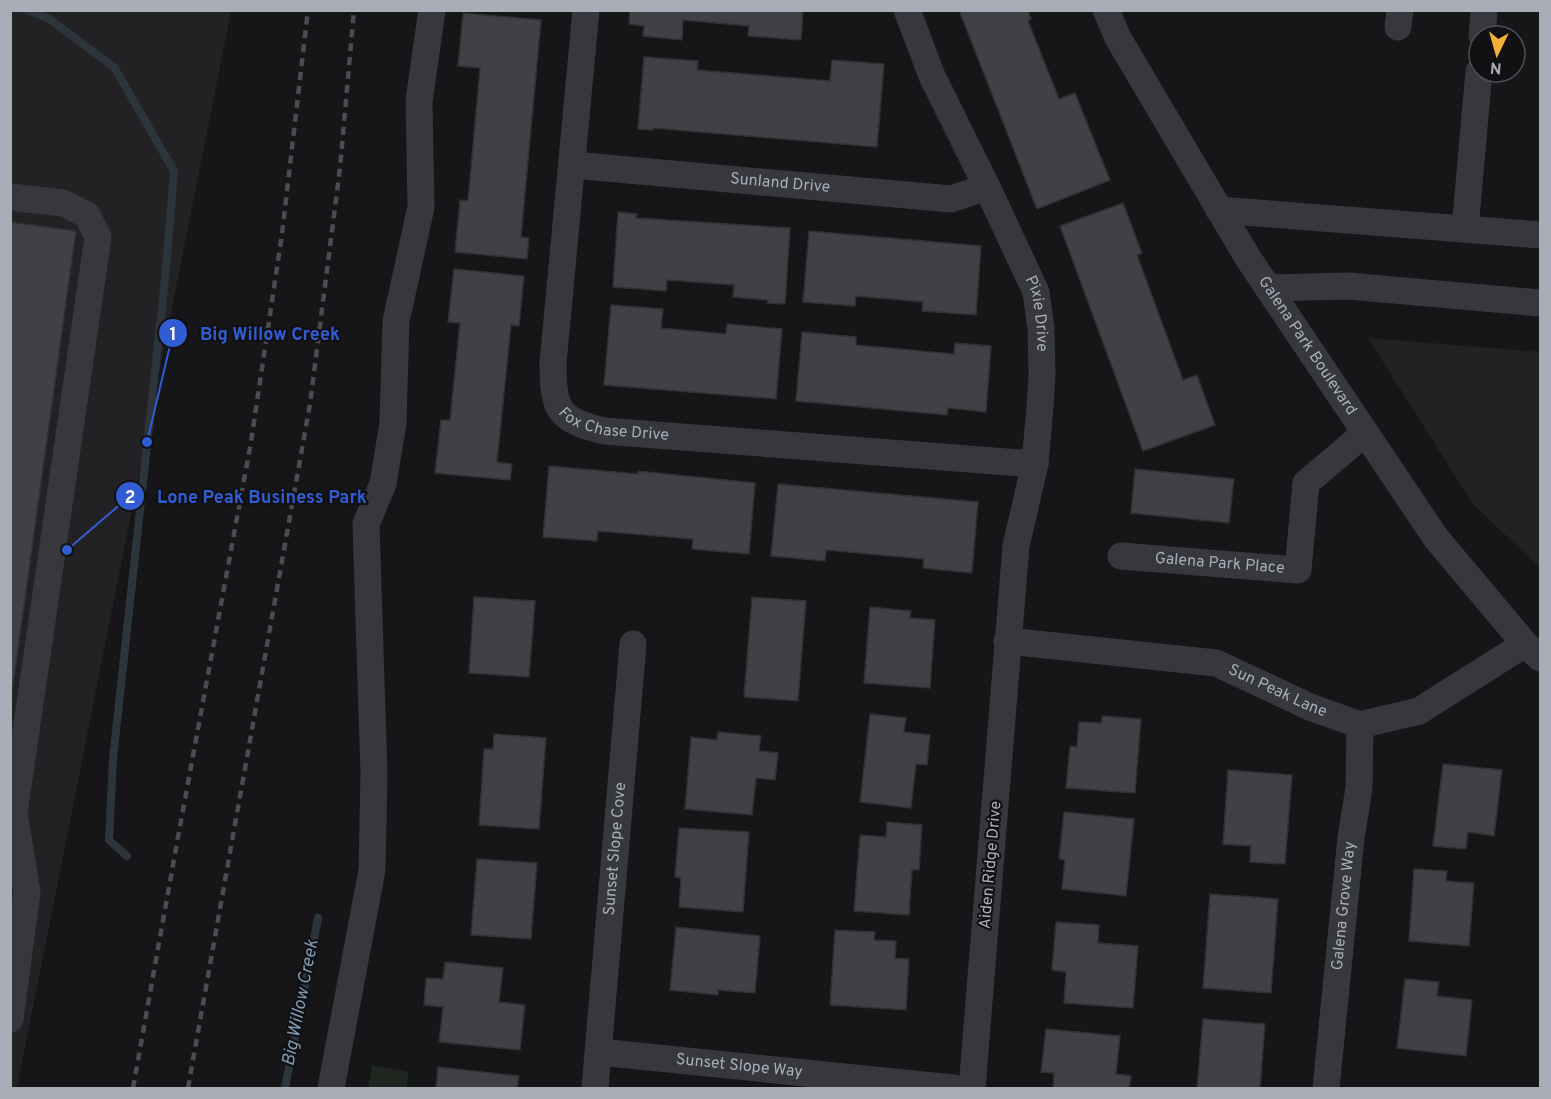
<svg xmlns="http://www.w3.org/2000/svg" width="1551" height="1099" font-family="Overpass,sans-serif">
  <style>
    .built { fill: #222225 }
    .green { fill: #1e261f }
    .lines { fill: none; stroke-linecap: round; stroke-linejoin: round }
    .stream { stroke: #2c353c; stroke-width: 8 }
    .building { fill: #404145; stroke: #303034; stroke-width: 1.5 }
    .minor { stroke: #37383d; stroke-width: 27 }
    .rail { stroke: #4a4c52; stroke-width: 4.5; stroke-dasharray: 8 6; stroke-linecap: butt }
    .labels { text-anchor: middle; dominant-baseline: central; stroke-width: 4.5; stroke-linejoin: round; paint-order: stroke }
    .street-label { font-size: 16px; fill: #a8adb8; stroke: #111113 }
    .water-label { font-size: 18px; font-style: italic; fill: #7f9bb3; stroke: #111113 }
    .leader { fill: none; stroke: #325cd3; stroke-width: 2 }
    .callout-dot { fill: #325cd3; stroke: #111113; stroke-width: 2 }
    .mark-label { font-size: 18px; text-anchor: middle; font-weight: bold; fill: #fff }
    .callout-label { font-size: 18px; text-anchor: middle; font-weight: bold; fill: #325cd3; stroke: #111113; stroke-width: 4.5; stroke-linejoin: round; paint-order: stroke }
  </style>
  <rect width="100%" height="100%" fill="#161618"/>
  <path class="built" d="M10,11H231L17,1088H10Z
    M1368,338L1540,352V568L1473,504Z"/>
  <path class="green" d="M372,1065L409,1072L406,1088H368Z"/>
  <g class="lines">
    <path class="stream" d="M28,10L48,18L114,67L174,171L165,279L113,759L109,840L127,856
      M285,1088L318,918"/>
  </g>
  <path class="building" d="M630,10H803L801,40L748,36L749,26L683,20L682,40L643,36L644,26L629,24Z
    M959,10H1028L1031,19L1028,21L1059,99L1075,93L1110,180L1037,209Z
    M463,13L541,20L521,237L529,238L527,259L455,252L460,200L468,201L480,68L458,66Z
    M644,57L698,61L697,70L830,81L832,60L884,64L877,147L653,128V130L638,129Z
    M1123,203L1142,253L1137,255L1183,380L1197,375L1215,425L1143,451L1060,226Z
    M618,212L637,214L636,218L790,228L785,304L767,303L768,300L733,297L734,285L667,280L666,291L613,287Z
    M10,222L76,231L10,707Z
    M809,231L981,246L976,315L922,311L923,302L856,296L855,306L803,302Z
    M454,269L524,276L519,326L511,325L497,462L512,464L510,480L435,473L441,420H450L460,323L448,322Z
    M611,305L663,309L661,328L726,334L727,324L782,329L776,399L604,385Z
    M802,332L856,337V345L954,354L955,343L991,346L986,412L948,408L947,415L796,401Z
    M549,466L638,474V471L755,483L749,554L692,549L693,539L598,531L597,541L543,537Z
    M1135,469L1234,479L1229,523L1131,513Z
    M778,484L978,502L972,573L923,568L924,559L826,550L825,561L771,556Z
    M474,597L535,601L529,677L469,673Z
    M752,597L806,601L798,701L744,697Z
    M870,607L911,611L910,618L935,620L930,688L864,683Z
    M870,714L906,718L904,732L930,735L927,765L916,764L911,808L860,802Z
    M1102,716L1141,719L1135,793L1066,788L1070,746L1077,747L1079,722L1102,723Z
    M718,732L761,736L759,751L778,753L775,780L756,778L752,815L685,809L691,737L717,740Z
    M494,734L546,738L539,829L479,825L484,749H493Z
    M1443,764L1502,770L1494,836L1468,832L1466,849L1433,846Z
    M1228,770L1292,775L1285,864L1250,862L1251,846L1223,844Z
    M1064,812L1134,819L1126,896L1062,889L1065,860L1059,859Z
    M887,822L922,825L919,870H912L909,915L854,911L860,835L886,837Z
    M679,828L749,832L743,912L679,907L681,878L675,877Z
    M477,859L537,863L531,939L471,935Z
    M1414,869L1447,871L1446,881L1474,883L1469,946L1409,941Z
    M1210,894L1278,899L1271,993L1203,988Z
    M1056,922L1099,925L1098,943L1138,946L1133,1008L1064,1003L1066,972L1052,970Z
    M676,927L760,936L755,993L718,990V995L670,990Z
    M835,930L875,932L874,940L896,941L895,958L909,959L906,1010L830,1005Z
    M445,962L503,968L499,1002L525,1005L520,1050L439,1042L443,1007L424,1005L426,978L443,979Z
    M1405,979L1439,982L1437,996L1472,1000L1466,1056L1397,1048Z
    M1203,1019L1265,1024L1260,1088H1197Z
    M1046,1029L1120,1036L1116,1074L1131,1076L1129,1088H1053L1054,1073L1041,1072Z
    M438,1067L519,1076L517,1088H436Z"/>
  <g class="lines">
    <g class="minor">
      <path id="s1" d="M586,10L553,363C553,410 558,420 604,431L1035,464"/>
      <path id="s2" d="M907,10L932,76L987,187L1036,292L1041,328L1042,374L1040,407L1035,464L1016,546L972,1088"/>
      <path id="s3" d="M1106,10L1118,38L1248,258L1436,538L1525,644L1540,658"/>
      <path d="M1398,27L1400,10"/>
      <path d="M1482,36L1484,10"/>
      <path id="s4" d="M573,165L951,199L987,187"/>
      <path d="M10,197L63,203L87,215L98,237L14,813L27,892L10,1019"/>
      <path d="M1219,210L1540,235"/>
      <path d="M1465,229L1479,71"/>
      <path d="M1268,288L1348,286L1540,303"/>
      <path id="s5" d="M1121,556L1298,570L1306,483L1365,433"/>
      <path id="s6" d="M1007,641L1216,663L1310,707L1360,725L1419,711L1525,644"/>
      <path id="s7" d="M599,1052L953,1088"/>
      <path d="M331,1088L372,870L374,774L366,524L383,484L393,423L396,321L421,207L419,101L432,10"/>
      <path id="s8" d="M595,1088L633,644"/>
      <path id="s9" d="M1326,1088L1351,838L1359,788L1360,725"/>
    </g>
    <path class="rail" d="M133,1088L178,837L251,442L282,234L308,10
      M188,1088L310,404L340,168L354,10"/>
  </g>
  <g class="labels">
    <g class="street-label">
      <text stroke="none"><textPath href="#s4" startOffset="208">Sunland Drive</textPath></text>
      <text stroke="none"><textPath href="#s2" startOffset="332">Pixie Drive</textPath></text>
      <text stroke="none"><textPath href="#s3" startOffset="392">Galena Park Boulevard</textPath></text>
      <text stroke="none"><textPath href="#s1" startOffset="460">Fox Chase Drive</textPath></text>
      <text stroke="none"><textPath href="#s5" startOffset="99">Galena Park Place</textPath></text>
      <text stroke="none"><textPath href="#s6" startOffset="278">Sun Peak Lane</textPath></text>
      <text stroke="none"><textPath href="#s8" startOffset="240">Sunset Slope Cove</textPath></text>
      <text transform="translate(991 865) rotate(-85)">Aiden Ridge Drive</text>
      <text stroke="none"><textPath href="#s9" startOffset="183">Galena Grove Way</textPath></text>
      <text stroke="none"><textPath href="#s7" startOffset="141">Sunset Slope Way</textPath></text>
    </g>
    <g class="water-label">
      <text transform="translate(301 1003) rotate(-79)">Big Willow Creek</text>
    </g>
  </g>
  <path class="leader" d="M147 442L173 333M67 550L130 496"/>
  <g class="callout-dot">
    <circle cx="147" cy="442" r="6"/>
    <circle cx="67" cy="550" r="6"/>
    <circle cx="173" cy="333" r="15"/>
    <circle cx="130" cy="496" r="15"/>
  </g>
  <g class="mark-label">
    <text x="173" y="340">1</text>
    <text x="130" y="503">2</text>
  </g>
  <g class="callout-label">
    <text x="270" y="340">Big Willow Creek</text>
    <text x="262" y="503">Lone Peak Business Park</text>
  </g>
  <rect width="1551" height="1099" fill="none" stroke="#a8adb8" stroke-width="24"/>
  <g transform="translate(1497 54) rotate(185)"><circle r="28" fill="#111113" stroke="#4d4f55" stroke-width="1.5"/>
  <path d="M0-4.5L10 22L0 15L-10 22Z" fill="#f2b134"/>
  <text y="-9" font-size="16" font-weight="bold" text-anchor="middle" fill="#a8adb8">N</text>
  </g>
</svg>
